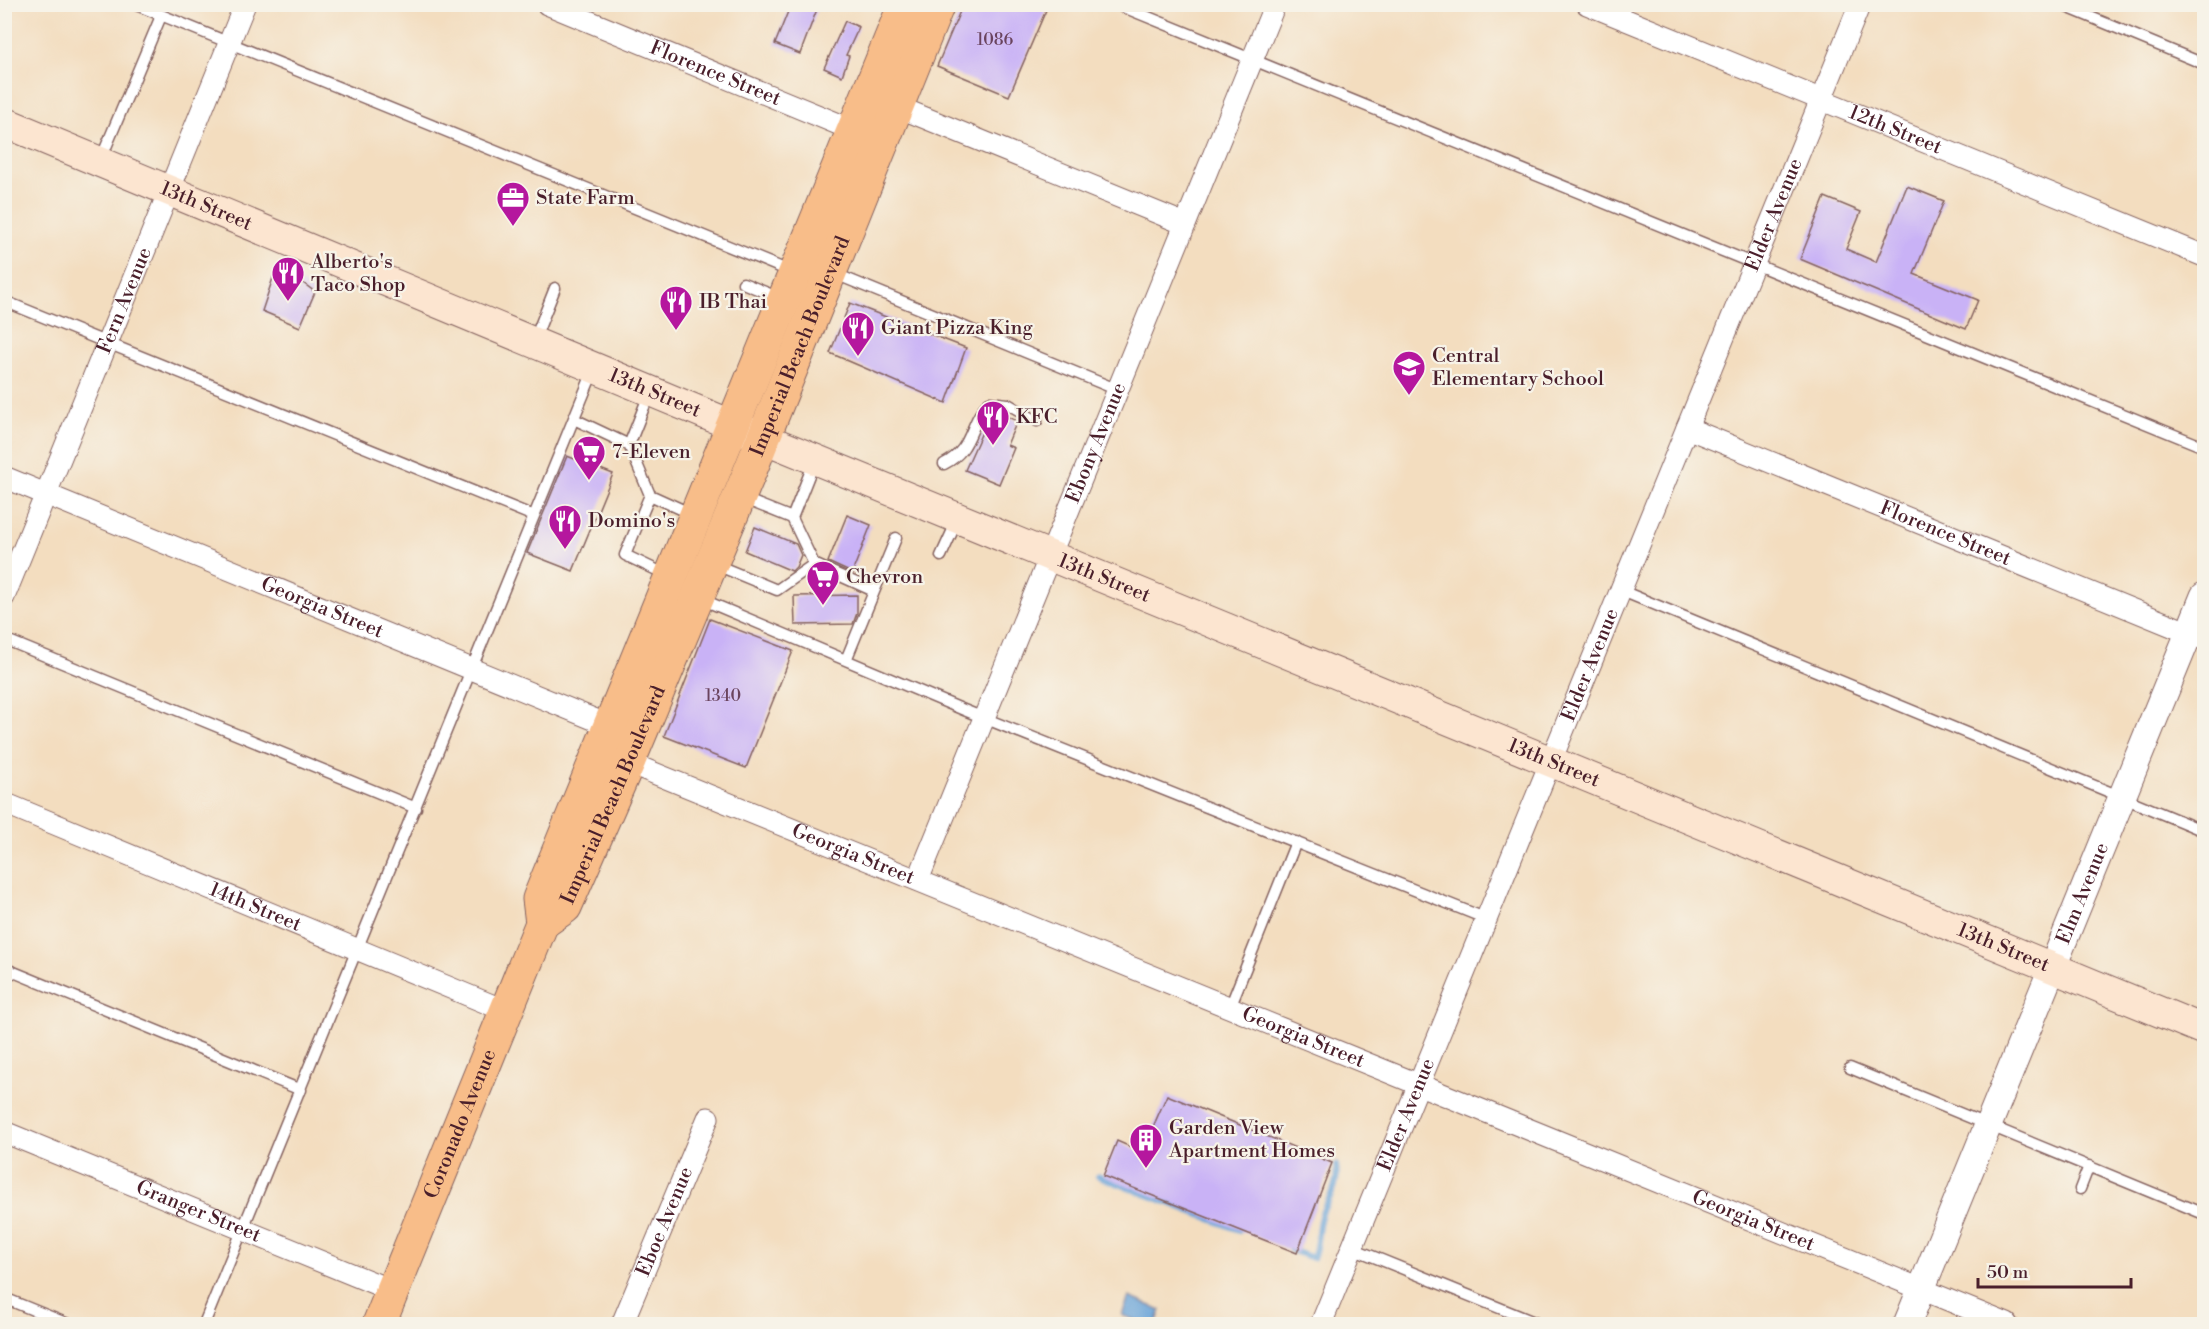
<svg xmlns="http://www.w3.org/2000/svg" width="2209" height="1329" font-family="'Libre Bodoni',serif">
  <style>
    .water { fill: #67a3d8; stroke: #586182; stroke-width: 1.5 }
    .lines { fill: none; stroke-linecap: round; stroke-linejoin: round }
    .stream { stroke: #67a3d8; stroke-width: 6 }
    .building { fill: #c9b2f6 }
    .service-casing { stroke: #85625f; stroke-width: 13 }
    .minor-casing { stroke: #85625f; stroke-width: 23 }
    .tertiary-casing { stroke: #85625f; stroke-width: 29 }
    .secondary-casing { stroke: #85625f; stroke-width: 32 }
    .primary-casing { stroke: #85625f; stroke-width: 35 }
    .service { stroke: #fff; stroke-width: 10 }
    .minor { stroke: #fff; stroke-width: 21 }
    .tertiary { stroke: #fff; stroke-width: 27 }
    .secondary { stroke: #fce5d0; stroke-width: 30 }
    .primary { stroke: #f8bd89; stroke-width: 33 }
    .labels { text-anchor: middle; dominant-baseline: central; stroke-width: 4.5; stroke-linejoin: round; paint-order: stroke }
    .number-label { font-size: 16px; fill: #6a445e }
    .street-label { font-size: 20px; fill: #4a1f2b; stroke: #f7f3e8 }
    .poi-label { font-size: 20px; fill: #4a1f2b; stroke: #f7f3e8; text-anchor: start }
  </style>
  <rect width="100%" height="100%" fill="#f7f3e8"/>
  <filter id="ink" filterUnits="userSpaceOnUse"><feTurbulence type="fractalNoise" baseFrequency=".0167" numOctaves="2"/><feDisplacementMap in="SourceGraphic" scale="12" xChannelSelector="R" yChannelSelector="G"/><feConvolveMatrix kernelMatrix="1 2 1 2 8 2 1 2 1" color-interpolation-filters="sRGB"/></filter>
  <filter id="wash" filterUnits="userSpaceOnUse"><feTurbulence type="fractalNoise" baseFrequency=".008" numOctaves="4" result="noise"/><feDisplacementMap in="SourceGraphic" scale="24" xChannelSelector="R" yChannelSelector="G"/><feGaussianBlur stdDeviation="1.35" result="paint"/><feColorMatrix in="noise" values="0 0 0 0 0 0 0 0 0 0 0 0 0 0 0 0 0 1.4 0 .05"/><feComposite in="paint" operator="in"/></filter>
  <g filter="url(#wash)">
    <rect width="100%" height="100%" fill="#f3ddbf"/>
    <path class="water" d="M1129,1297L1161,1310L1156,1324H1145L1122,1315Z"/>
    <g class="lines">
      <path class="stream" d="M1098,1176L1239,1230
        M1291,1250L1313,1258C1318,1245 1317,1234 1320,1220C1325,1198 1340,1192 1336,1165"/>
    </g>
    <g id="blocks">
      <path class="building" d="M791,4H819L800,54L775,44Z
        M963,4H1035L1046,10L1009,96L937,66Z
        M845,21L859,27L846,55L849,56L842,76L824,68Z
        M1907,186L1944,201L1914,274L1978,300L1966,329L1800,259L1825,197L1861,212L1846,249L1876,262Z
        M275,272L303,283L315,292L300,327L262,311Z
        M850,303L966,348L946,403L830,353Z
        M992,410L1017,421L1007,445L1014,448L999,484L965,470Z
        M567,456L613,474L573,571L527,553Z
        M847,515L871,525L852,573L828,562Z
        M755,527L796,544L801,555L796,567L792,571L745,551Z
        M857,595V613L853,624L795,625L794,596Z
        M710,619L793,651L746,768L664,736Z
        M1167,1095L1332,1163L1297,1253L1103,1176L1117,1141L1142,1152Z"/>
    </g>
  </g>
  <g filter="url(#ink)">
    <use href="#blocks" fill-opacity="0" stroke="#85625f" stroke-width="1.5"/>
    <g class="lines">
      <defs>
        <path id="service" d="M134,4L792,272
          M1116,4L2204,447
          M2059,4L2204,64
          M101,159L161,16
          M833,273L1118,390
          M743,283L782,299
          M4,301L534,516
          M534,341L555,288
          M574,419L629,445L650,495L694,515
          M629,445L650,392
          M944,464C974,449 968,424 989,402L1008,404L1037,421
          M650,495L625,555L669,576
          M742,498L792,518L814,564
          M792,518L815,460
          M941,556L957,521
          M714,564L777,590L814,564L874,591
          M1622,591L2204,831
          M701,599L964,710L1487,919
          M4,639L416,808
          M846,660L896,538
          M4,968L301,1090
          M1230,1007L1296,842
          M1850,1068L2204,1214
          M2080,1189L2089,1166
          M1352,1248L1539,1324
          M4,1298L68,1324
          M204,1324L594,369"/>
        <g id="minor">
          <path id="s1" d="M547,4L865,135"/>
          <path id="s2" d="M1587,4L2204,256"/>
          <path d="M886,102L1185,224"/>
          <path id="s3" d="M1687,428L2204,639"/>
          <path id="s4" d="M4,477L620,730"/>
          <path id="s5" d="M4,597L245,4"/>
          <path id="s6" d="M617,758L2007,1324"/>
          <path id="s7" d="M4,803L506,1011"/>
          <path id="s8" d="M918,880L1275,4"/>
          <path id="s9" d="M4,1132L393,1291"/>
          <path id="s10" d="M622,1324L708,1118"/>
          <path id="s11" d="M1321,1324L1860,4"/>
        </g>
        <g id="tertiary">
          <path id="s12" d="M1907,1324L2204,596"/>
        </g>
        <g id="secondary">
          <path id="s13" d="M4,122L763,438L2204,1030"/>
        </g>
        <g id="primary">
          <path id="s14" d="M542,923L565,907L628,763L748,476L938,4"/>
          <path id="s15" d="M379,1324L542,923L539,899L905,4"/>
        </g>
      </defs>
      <use href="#service" class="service-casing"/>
      <use href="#minor" class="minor-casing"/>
      <use href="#tertiary" class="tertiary-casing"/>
      <use href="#secondary" class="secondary-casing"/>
      <use href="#primary" class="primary-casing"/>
      <use href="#service" class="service"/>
      <use href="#minor" class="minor"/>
      <use href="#tertiary" class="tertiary"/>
      <use href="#secondary" class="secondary"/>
      <use href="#primary" class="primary"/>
    </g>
  </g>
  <defs>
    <symbol id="office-pin" viewBox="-11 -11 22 30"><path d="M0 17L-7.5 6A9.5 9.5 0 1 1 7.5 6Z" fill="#b5179e" stroke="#f7f3e8"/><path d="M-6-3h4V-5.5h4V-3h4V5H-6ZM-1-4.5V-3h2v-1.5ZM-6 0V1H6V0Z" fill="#fff"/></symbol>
    <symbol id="restaurant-pin" viewBox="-11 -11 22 30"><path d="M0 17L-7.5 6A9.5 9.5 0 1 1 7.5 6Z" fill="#b5179e" stroke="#f7f3e8"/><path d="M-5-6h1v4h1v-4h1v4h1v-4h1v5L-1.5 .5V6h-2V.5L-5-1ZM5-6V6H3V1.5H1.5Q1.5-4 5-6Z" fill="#fff"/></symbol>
    <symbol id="school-pin" viewBox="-11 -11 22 30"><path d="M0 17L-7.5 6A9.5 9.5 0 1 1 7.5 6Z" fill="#b5179e" stroke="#f7f3e8"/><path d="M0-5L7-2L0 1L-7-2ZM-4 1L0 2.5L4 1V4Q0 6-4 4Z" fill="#fff"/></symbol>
    <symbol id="supermarket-pin" viewBox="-11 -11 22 30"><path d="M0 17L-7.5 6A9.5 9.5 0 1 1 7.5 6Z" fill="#b5179e" stroke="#f7f3e8"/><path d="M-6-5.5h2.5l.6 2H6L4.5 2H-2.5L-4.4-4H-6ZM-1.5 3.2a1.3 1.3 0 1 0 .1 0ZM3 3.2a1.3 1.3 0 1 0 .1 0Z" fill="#fff"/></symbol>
    <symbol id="building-pin" viewBox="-11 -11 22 30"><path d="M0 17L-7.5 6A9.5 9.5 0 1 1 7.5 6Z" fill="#b5179e" stroke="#f7f3e8"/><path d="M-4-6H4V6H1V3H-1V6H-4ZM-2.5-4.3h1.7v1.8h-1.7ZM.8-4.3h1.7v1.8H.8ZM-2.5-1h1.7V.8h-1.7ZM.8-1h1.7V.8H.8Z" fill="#fff"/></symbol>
  </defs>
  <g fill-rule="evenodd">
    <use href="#office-pin" x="494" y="179" width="38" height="52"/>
    <use href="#restaurant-pin" x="269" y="254" width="38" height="52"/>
    <use href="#restaurant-pin" x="657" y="283" width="38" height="52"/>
    <use href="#restaurant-pin" x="839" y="309" width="38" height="52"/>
    <use href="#school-pin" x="1390" y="348" width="38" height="52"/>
    <use href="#restaurant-pin" x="974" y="398" width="38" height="52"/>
    <use href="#supermarket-pin" x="570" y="433" width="38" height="52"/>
    <use href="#restaurant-pin" x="546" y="502" width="38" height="52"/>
    <use href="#supermarket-pin" x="804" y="558" width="38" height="52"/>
    <use href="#building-pin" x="1127" y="1121" width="38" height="52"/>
  </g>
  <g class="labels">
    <g class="number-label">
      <text x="995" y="40">1086</text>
      <text x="723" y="696">1340</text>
    </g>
    <g class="street-label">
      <text stroke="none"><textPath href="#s1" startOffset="182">Florence Street</textPath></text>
      <text stroke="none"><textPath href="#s2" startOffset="333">12th Street</textPath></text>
      <text stroke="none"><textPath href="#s13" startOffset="219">13th Street</textPath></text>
      <text stroke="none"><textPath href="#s11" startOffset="1198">Elder Avenue</textPath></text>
      <text stroke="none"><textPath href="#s5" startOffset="320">Fern Avenue</textPath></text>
      <text stroke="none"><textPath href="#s14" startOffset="636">Imperial Beach Boulevard</textPath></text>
      <text stroke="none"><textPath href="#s13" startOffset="705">13th Street</textPath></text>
      <text stroke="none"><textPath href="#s8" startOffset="472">Ebony Avenue</textPath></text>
      <text stroke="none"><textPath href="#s3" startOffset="279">Florence Street</textPath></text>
      <text stroke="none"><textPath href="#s13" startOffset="1191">13th Street</textPath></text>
      <text stroke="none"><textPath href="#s4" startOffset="344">Georgia Street</textPath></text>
      <text stroke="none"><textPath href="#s11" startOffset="712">Elder Avenue</textPath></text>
      <text stroke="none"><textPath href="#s13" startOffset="1677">13th Street</textPath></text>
      <text stroke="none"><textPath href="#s14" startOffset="150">Imperial Beach Boulevard</textPath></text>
      <text stroke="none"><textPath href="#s6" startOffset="255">Georgia Street</textPath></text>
      <text stroke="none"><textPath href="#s12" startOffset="465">Elm Avenue</textPath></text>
      <text stroke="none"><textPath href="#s7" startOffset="272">14th Street</textPath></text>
      <text stroke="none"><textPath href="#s13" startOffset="2163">13th Street</textPath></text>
      <text stroke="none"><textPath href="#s6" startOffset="741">Georgia Street</textPath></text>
      <text stroke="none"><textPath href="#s11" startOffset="226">Elder Avenue</textPath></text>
      <text stroke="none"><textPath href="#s15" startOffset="216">Coronado Avenue</textPath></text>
      <text stroke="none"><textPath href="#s9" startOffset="210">Granger Street</textPath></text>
      <text stroke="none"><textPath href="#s10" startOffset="111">Eboe Avenue</textPath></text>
      <text stroke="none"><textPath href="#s6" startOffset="1227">Georgia Street</textPath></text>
    </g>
    <g class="poi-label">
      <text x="536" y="198">State Farm</text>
      <text x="311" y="262">Alberto's<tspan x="311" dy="23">Taco Shop</tspan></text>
      <text x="699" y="302">IB Thai</text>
      <text x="881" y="328">Giant Pizza King</text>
      <text x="1432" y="356">Central<tspan x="1432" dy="23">Elementary School</tspan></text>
      <text x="1016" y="417">KFC</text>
      <text x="612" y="452">7-Eleven</text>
      <text x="588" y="521">Domino's</text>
      <text x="846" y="577">Chevron</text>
      <text x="1169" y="1128">Garden View<tspan x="1169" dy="23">Apartment Homes</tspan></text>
    </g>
  </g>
  <rect width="2209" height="1329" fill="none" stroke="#f7f3e8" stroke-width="24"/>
  <path d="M1978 1278v9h153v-9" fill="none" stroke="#4a1f2b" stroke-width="3"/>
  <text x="1987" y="1278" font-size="18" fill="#4a1f2b" stroke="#f7f3e8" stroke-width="4.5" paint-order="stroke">50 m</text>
</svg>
